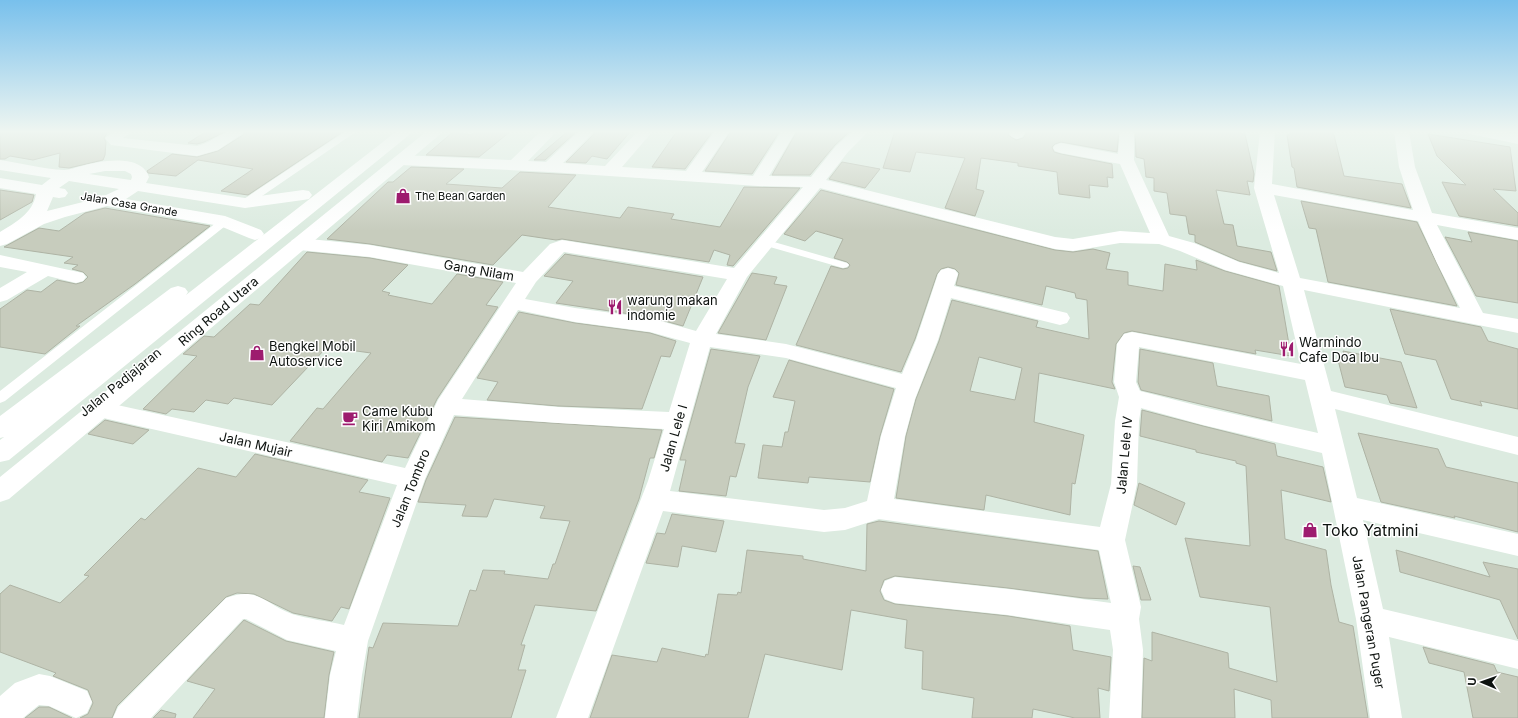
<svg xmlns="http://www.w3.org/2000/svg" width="1518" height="718" font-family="Inter,sans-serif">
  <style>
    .building { fill: #c7ccbd; stroke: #aeb3a4; fill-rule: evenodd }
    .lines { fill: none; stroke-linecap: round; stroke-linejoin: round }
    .lane { fill: #fff; fill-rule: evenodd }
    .street { fill: #fff; fill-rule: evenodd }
    .highway { fill: #fff; fill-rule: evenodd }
    .labels { text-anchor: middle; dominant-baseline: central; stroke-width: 3; stroke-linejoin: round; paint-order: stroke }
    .far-poi-label { font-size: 11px; fill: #0d120f; stroke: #fff; text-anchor: start }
    .far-street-label { font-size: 11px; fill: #0d120f; stroke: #fff }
    .street-label { font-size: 13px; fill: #0d120f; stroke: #fff }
    .poi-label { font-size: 13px; fill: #0d120f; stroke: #fff; text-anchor: start }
    .near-poi-label { font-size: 16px; fill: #0d120f; stroke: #fff; text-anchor: start }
  </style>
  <rect width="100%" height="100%" fill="#dcebe0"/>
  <path class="building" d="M0,131H99L107,133L104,138L106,142L105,155L103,160L69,168L59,167L60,153L33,160L10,156L5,159H0Z
    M207,131H227L204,142L197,144L188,143Z
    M246,131H344L248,195L221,191L253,169L198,160L176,176L148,173L147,171L172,154L197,157L218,151L243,135Z
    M476,131H511L479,157L426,155L453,132L471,135Z
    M593,131H631L607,159L592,156L586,163L566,162L594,134Z
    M677,131H713L685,169L652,167Z
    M731,131H780L752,174L705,171Z
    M797,131H849L847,134L835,145L810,175H772Z
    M895,131H1010L1008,135L1016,140L1023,138L1028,131H1119L1117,152L1061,142L1055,144L1052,147L1054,152L1061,154L1112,164L1113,178L1107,177L1108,187L1089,185L1090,198L1059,194L1057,172L1018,166V163L981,158L976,189L984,191L975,216L945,208L965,158L916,152L910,172L883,168Z
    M1135,131H1226L1245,134L1254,174L1253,182L1247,181L1250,195L1216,190L1224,224L1233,225L1237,246L1271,252L1277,271L1239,261L1195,242V235L1189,234L1186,216L1170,214L1167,193L1154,191V178L1146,177L1144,159L1136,157Z
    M1290,131H1333L1344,176L1402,184L1411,208L1297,187L1294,168L1292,167L1287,135H1290Z
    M567,132L575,133L545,160H534Z
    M1428,134L1510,147L1516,191L1493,189L1518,213V226L1459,216L1442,182L1466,185L1437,156Z
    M842,162L880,169L865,188L829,179Z
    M411,167L464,169L446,184L502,188L520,172L576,175L548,207L620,218L628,207L674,214L671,219L720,227L744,187L800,188L733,266L727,265L730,255L714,250L709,262L562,239L556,240L522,235L493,265L370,244L327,239L388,182H393Z
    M0,190L34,195L32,202L0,220Z
    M821,190L1055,250L1073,252L1093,249L1110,253L1106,269L1128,272V285L1163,291L1165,264L1197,270L1196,260L1225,271L1279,286L1291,356L1255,350L1256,354L1132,331L1124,333L1116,344L1112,382L1115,389L1039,373L1034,422L1084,435L1075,484L1072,483L1070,515L986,495L984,510L896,498L906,436L916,399L939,341L952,300L1038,321L1036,327L1089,339L1087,300L1076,298L1075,293L1046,286L1042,305L956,285L959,273L955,269L948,267L941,269L937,274L915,339L901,372L796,345L831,266L843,269L848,268L850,265L847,262L834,258L843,239L816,231L805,241L784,234ZM979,357L1022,368L1015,400L970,391Z
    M1301,201L1417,222L1457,306L1328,282L1316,229L1309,228Z
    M105,208L210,226L135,284L76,326H80L45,354L0,347V309L27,290L41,292L57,280L76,284L83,282L88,277L83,272L72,269L78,265L64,263L73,257L4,247L39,228L59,231L85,213Z
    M1468,232L1518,241V303L1476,296L1445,237L1472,242Z
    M307,252L370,258L408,265L382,291L390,293L388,295L432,304L457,274L503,282L486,305L498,307L437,399L408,458L387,455L382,462L290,441L317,408L323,409L371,353L327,347L272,405L234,398L228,404L206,400L194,412L172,409L166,414L143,409L197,356L183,354L204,336L214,337L250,304L259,305Z
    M565,254L703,277L683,326L650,317L556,303L573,281L544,276Z
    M752,273L777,277L774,284L787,286L766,340L718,333Z
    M1390,309L1481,327L1488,341L1518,349V409L1480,401L1482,406L1451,399L1436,360L1405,354Z
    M519,312L575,323L650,333L676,341L670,357L661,356L642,409L558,406L487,400L498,382L477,378Z
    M711,349L760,356L748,387L735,443L745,444L736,477L730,476L726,496L679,491L686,460H680Z
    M1140,349L1213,363L1217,386L1269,396L1272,421L1141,390L1138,382Z
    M1343,351L1401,362L1417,408L1390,403L1387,395L1345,387L1338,360L1346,361Z
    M789,360L894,389L880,436L870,482L809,477L808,483L758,478L763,445L782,447L785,432H788L795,401L773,397Z
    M1142,410L1203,426L1275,444L1277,456L1323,467L1331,502L1281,490L1285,539L1326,550L1331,585L1339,622L1353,626L1368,718H1272L1271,700L1234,689L1235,718H1142L1144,658L1152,661V632L1228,653L1229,668L1277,682L1270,607L1200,597L1185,538L1250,546L1246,466L1236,463V461L1196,452V450L1140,436Z
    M455,417L662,430L654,458H650L639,499L596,611L535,605L521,645H525L518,670H526L511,718H359L369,647L373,648L383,623L458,626L470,590L476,591L483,570L505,571L504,574L548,579L553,564H555L570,521L540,518L545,506L494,499L487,517L462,516L466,505L418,502L426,480Z
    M105,420L149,430L133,444L88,434Z
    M1358,433L1438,449L1446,467L1518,483V532L1454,516L1455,518L1381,502Z
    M255,454L368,480L359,492L390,498L349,609L341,607L332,621L293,613L254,594L237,593L226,597L117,706L112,718H80L88,714L93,703L88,690L53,676L56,673L0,652V594L10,585L60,603L89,576L84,575L141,518L145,520L198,468L236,477Z
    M1139,483L1185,503L1176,525L1134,505Z
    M672,514L724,521L716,552L682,546L678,567L646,563L657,533L665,534Z
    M879,521L1098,551L1108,599L1084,598L1008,588L895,576L884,580L880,591L884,600L895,604L1008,616L1070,626L1073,650L1111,657L1109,691L1098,688L1100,718H1075L1033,709L1032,718H972L974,698L922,689L923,651L905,648L907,620L851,610L842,670L765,654L748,718H590L612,655L657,662L662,648L705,657L706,654L708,655L718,594L737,595L738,592L741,593L747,550L803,556V559L866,571L867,524Z
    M1396,550L1490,577L1483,562L1518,569V639L1500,600L1400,572Z
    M1133,566L1140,567L1151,600H1141Z
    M244,620L286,641L334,652L329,675L324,718H193L215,689L187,681Z
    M1423,647L1494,665L1497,672L1518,677V718H1473L1464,672L1429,663Z
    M39,707H49L72,718H25Z
    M161,710L176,714L175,718H153Z"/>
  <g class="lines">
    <path class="lane" d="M346,131H357L249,205H241L240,203L241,201Z
      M225,218L230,221L229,223L5,401L0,403V391L221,219Z
      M767,240L847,263L849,265L847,267L843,268L763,245L762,243Z"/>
    <path class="street" d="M114,131H131L129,134L123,138L197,146C218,141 220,128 245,131L242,134L218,150L197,156L111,145L105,138Z
      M541,131H557L528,161L546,162L579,131H591L593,133L563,163L605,166L638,131H653L622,167L686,171L715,131H730L702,172L753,176L782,131H796L769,176L811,177L836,146L853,131H869L848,152L826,180L1055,237L1073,239L1120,231L1150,233L1120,164L1061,153L1055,151L1053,148L1055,145L1061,143L1118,154L1120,131H1134V160L1169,236L1194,243L1239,262L1279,273L1254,188L1260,131H1275L1272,184L1413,210L1399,167L1394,131H1409L1415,167L1432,213L1518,228V240L1437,225L1483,313L1518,319V333L1304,290L1331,391L1518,437V455L1335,409L1357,498L1518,534V556L1363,520L1383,609L1518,641V669L1389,637L1402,718H1370L1356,619L1322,453L1203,425L1141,408L1139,421L1137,484L1125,540L1141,607L1139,619L1143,650L1141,718H1109L1113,650L1110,630L1008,615L895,603L885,599L881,590L885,581L895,577L1008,589L1111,603L1099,550L879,519L845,530L824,532L663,511L588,718H556L648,481L664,429L558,423L454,415L425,479L368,641L362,675L357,718H325L330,675L336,651L287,640L246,619H243L151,718H113L118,707L226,598C258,586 265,604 292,614C308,619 327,621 344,625L397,485L99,417L91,415L87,409L91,403L99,401L405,468L438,400L516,283L370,257L299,250L292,248L290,244L292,240L299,238L370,245L523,272L550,244L562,240L734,268L803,187L758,186L550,172L401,165L395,163L393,160L395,157L401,155L511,160ZM820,188L1055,249L1073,251L1120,243L1159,244L1180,251L1225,270L1283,286L1301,364L1132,332L1124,334L1117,344L1114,382L1119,397L1115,421L1111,484L1100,527L894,499L905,436L915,399L938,340L951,298L1060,325L1067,323L1070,318L1067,313L954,286L958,274L955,270L948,268L941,270L938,274L916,340L902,374L786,344L716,334L747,277ZM1274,195L1418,221L1437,263L1460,308L1300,278ZM564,252L727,279L696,331L650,318L575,308L525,299L536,282ZM518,310L575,322L650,332L690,343L669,412L558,407L462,399ZM710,347L786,358L896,388L881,436L867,501L845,508L824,510L670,491ZM1139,347L1305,380L1318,433L1203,407L1140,391L1136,382Z
      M1012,131H1027L1022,137L1017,139L1012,137L1009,134Z
      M1467,131H1498L1518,134V144L1470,134Z
      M0,160C21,163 43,169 64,170C70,170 76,167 82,166C100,161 141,153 149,177L146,183L245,198L303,190L309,191L312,195L309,199L303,200L245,208L138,191L126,199L225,216L261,230L264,234L261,238L255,240L249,238L220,226L107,206L65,217L44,224L7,244L0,246V232C15,223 33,213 36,194L0,188V178L42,185L51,178L0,170ZM105,171H125L131,174L132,177L131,180L89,174ZM69,181L119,189L106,195L97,196L95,199L47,211L53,197L59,198L65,197L68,193L65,189L59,188Z
      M0,255L83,273L86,277L83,281L76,283L48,276L7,300L0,302V288L27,272L0,267Z
      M39,674L50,676L87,691L92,702L87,713L76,718L49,706L39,705L23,718H0V696L15,683Z"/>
    <path class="highway" d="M397,131H414L9,460L0,462V440L4,437L0,438V416L171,288L178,286L185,288L188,292L186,295Z
      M427,131H444L9,499L0,502V477Z"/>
  </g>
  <linearGradient id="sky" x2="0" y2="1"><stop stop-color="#78c0ec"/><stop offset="0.57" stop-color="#eff6f1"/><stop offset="1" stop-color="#eff6f1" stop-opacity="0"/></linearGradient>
  <rect width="1518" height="231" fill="url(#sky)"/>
  <defs>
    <symbol id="shop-bare" viewBox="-9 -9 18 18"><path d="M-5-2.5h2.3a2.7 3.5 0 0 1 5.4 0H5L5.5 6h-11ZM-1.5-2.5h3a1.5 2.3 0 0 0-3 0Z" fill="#9d1b6e" stroke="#fff" stroke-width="2.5" paint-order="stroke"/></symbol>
    <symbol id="restaurant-bare" viewBox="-9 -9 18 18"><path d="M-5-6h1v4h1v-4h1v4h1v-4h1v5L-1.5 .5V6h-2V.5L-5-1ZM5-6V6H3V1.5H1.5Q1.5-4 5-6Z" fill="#9d1b6e" stroke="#fff" stroke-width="2.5" paint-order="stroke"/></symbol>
    <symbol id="cafe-bare" viewBox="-9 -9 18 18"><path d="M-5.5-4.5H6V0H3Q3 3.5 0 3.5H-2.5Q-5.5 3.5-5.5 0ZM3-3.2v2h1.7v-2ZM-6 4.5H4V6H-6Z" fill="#9d1b6e" stroke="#fff" stroke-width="2.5" paint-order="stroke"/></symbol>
  </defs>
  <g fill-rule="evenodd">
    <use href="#shop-bare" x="392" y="185" width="22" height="22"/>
    <use href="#restaurant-bare" x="604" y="296" width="22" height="22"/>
    <use href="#restaurant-bare" x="1276" y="338" width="22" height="22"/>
    <use href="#shop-bare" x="246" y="342" width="22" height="22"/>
    <use href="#cafe-bare" x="339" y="407" width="22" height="22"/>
    <use href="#shop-bare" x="1299" y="519" width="22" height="22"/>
  </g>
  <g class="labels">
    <g class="far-poi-label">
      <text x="415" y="196">The Bean Garden</text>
    </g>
    <g class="far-street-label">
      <text transform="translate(129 204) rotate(10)">Jalan Casa Grande</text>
    </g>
    <g class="street-label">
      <text transform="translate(479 270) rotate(10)">Gang Nilam</text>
      <text transform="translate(218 311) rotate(-40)">Ring Road Utara</text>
      <text transform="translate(120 382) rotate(-39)">Jalan Padjajaran</text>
      <text transform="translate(673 438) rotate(-74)">Jalan Lele I</text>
      <text transform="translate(256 444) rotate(13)">Jalan Mujair</text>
      <text transform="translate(1124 455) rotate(-85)">Jalan Lele IV</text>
      <text transform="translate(410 488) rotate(-68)">Jalan Tombro</text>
      <text transform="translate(1369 622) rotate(80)">Jalan Pangeran Puger</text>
    </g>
    <g class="poi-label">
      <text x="627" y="300">warung makan<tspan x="627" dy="15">indomie</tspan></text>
      <text x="1299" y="342">Warmindo<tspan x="1299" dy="15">Cafe Doa Ibu</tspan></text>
      <text x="269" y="346">Bengkel Mobil<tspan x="269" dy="15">Autoservice</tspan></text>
      <text x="362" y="411">Came Kubu<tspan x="362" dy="15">Kiri Amikom</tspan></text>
    </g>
    <g class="near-poi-label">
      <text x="1322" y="530">Toko Yatmini</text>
    </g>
  </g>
  <g transform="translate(1482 682) rotate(272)" stroke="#ffffff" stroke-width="3" paint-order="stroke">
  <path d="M0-3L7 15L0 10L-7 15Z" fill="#0d120f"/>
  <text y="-6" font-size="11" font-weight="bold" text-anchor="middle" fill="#0d120f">U</text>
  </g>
</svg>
